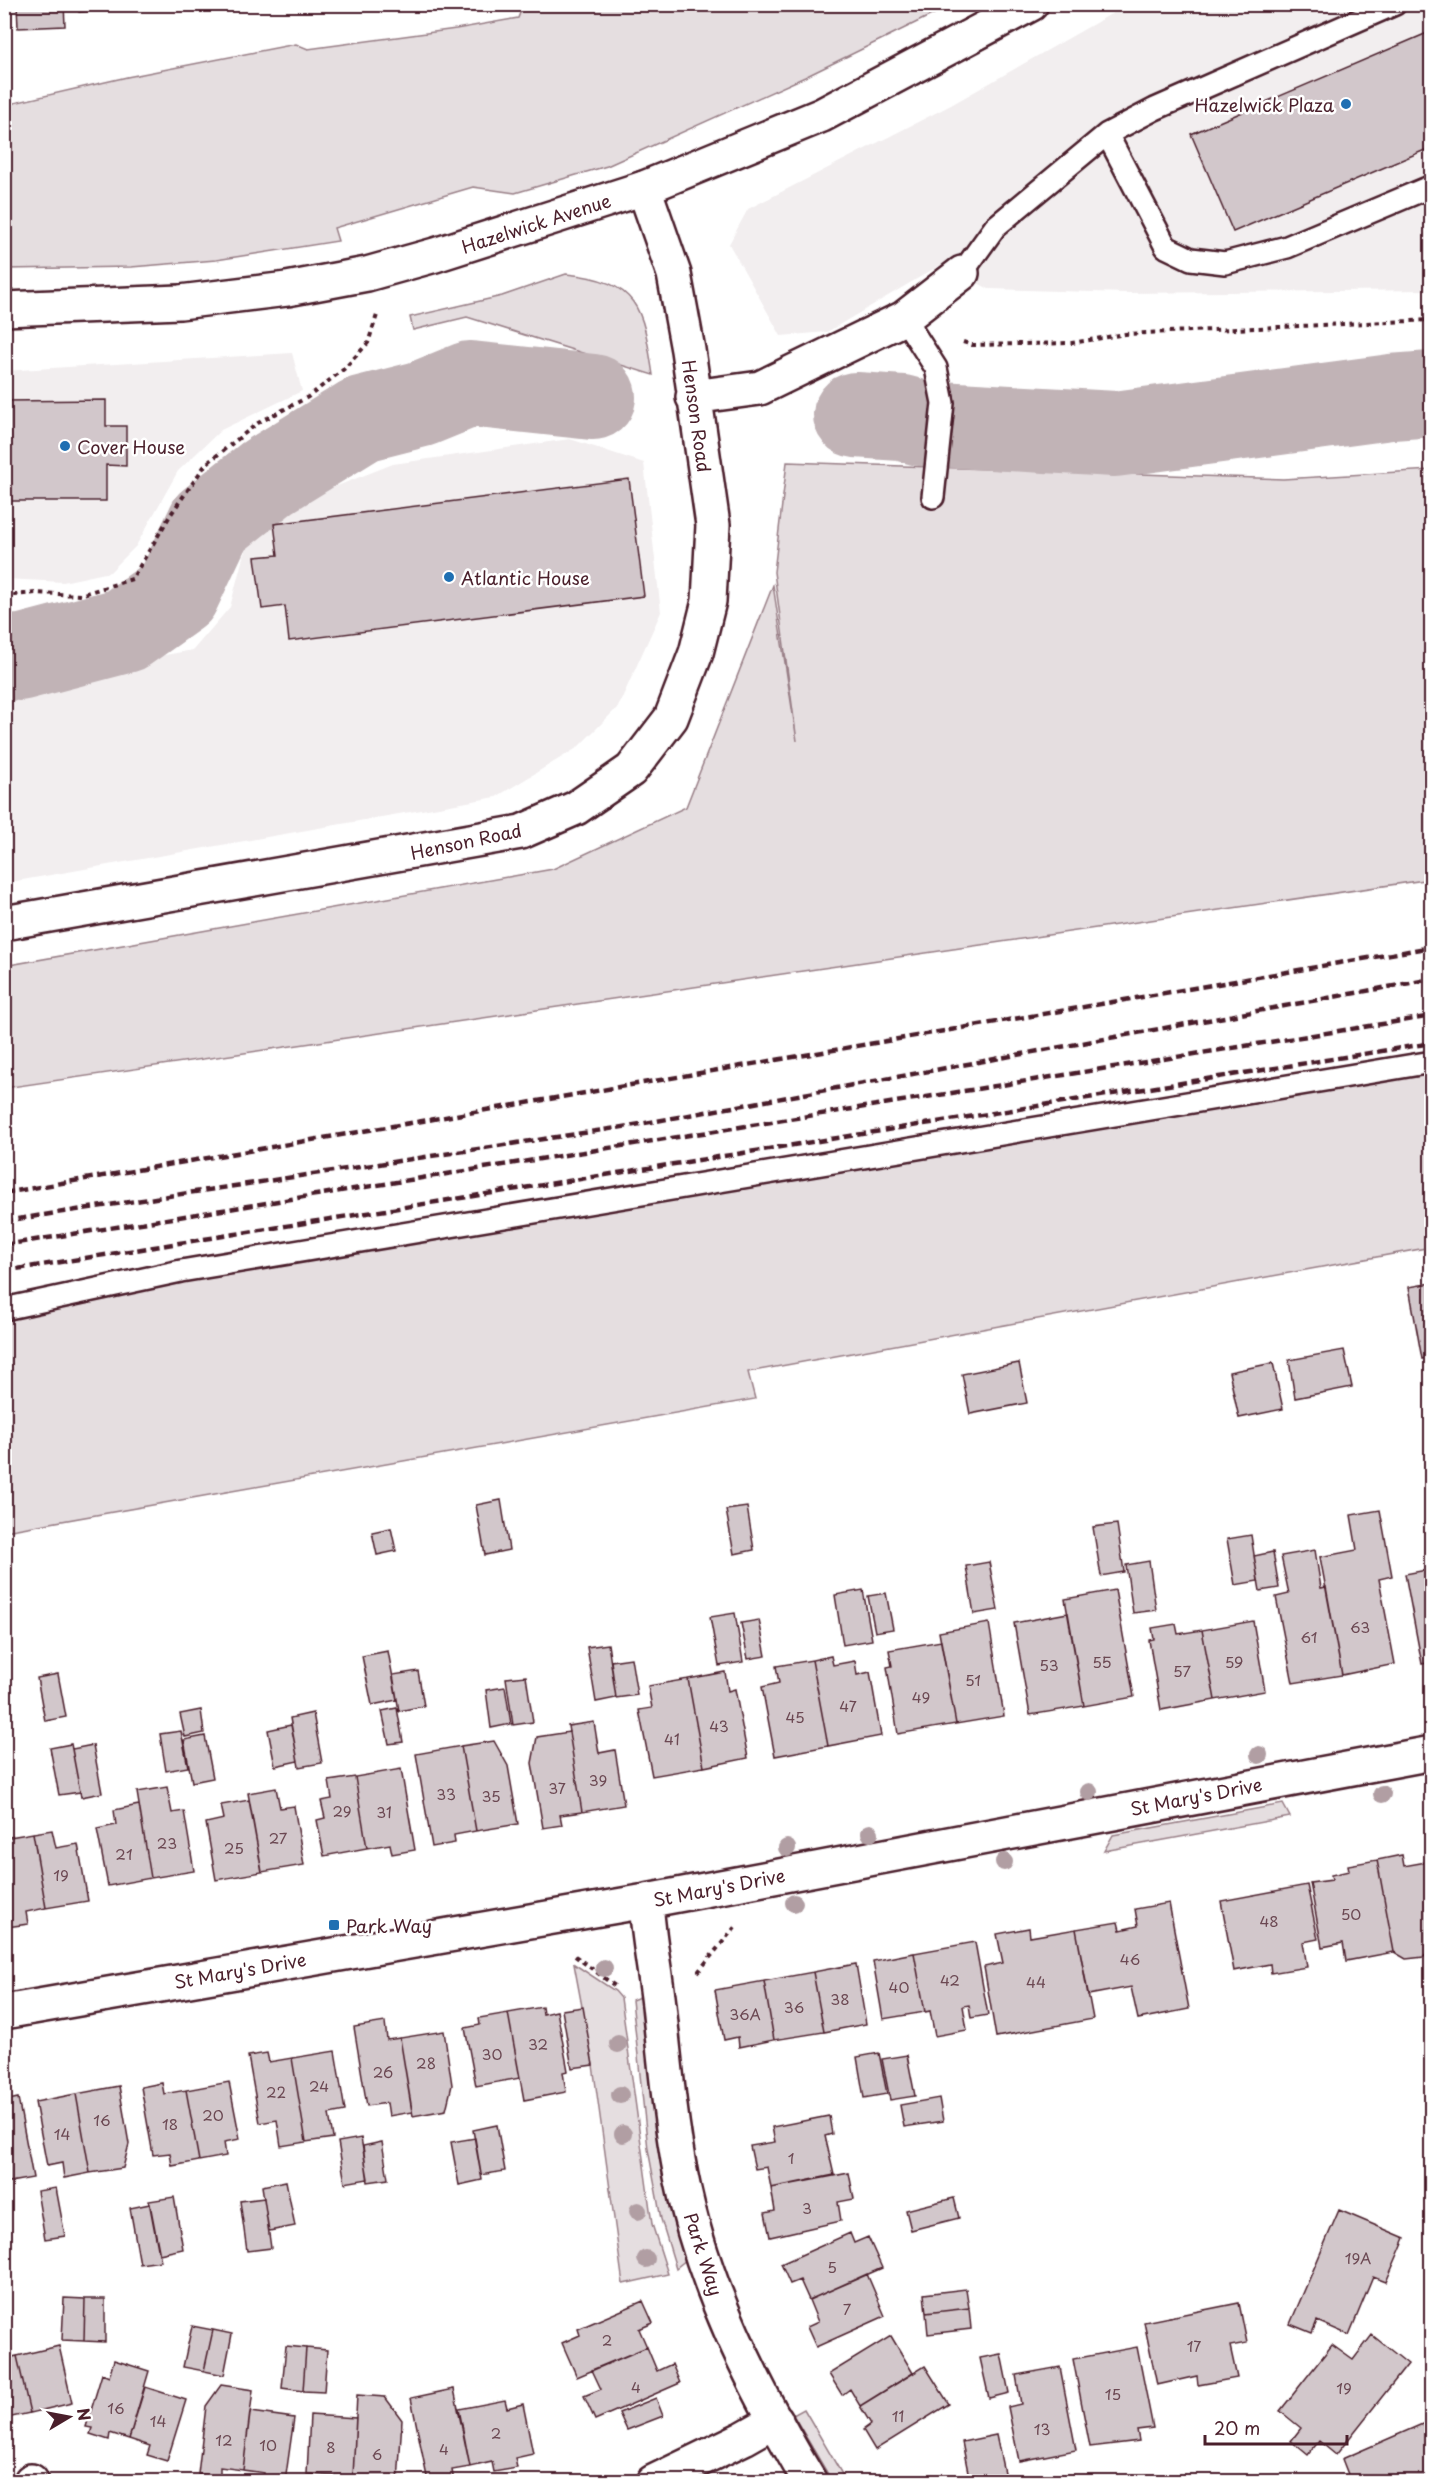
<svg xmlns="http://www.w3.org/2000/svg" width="1436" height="2486" font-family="'Playpen Sans',sans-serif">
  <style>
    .built { fill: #f2eeef }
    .green { fill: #e5dee0; stroke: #987e86; stroke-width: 1.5 }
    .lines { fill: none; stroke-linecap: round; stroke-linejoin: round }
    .river { stroke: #c1b3b6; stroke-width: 86 }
    .building { fill: #d2c7cb; stroke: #4a1f2b; stroke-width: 1.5 }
    .lane-casing { stroke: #4a1f2b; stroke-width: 26 }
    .street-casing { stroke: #4a1f2b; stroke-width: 38 }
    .secondary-casing { stroke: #4a1f2b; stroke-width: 38 }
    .path { stroke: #4a1f2b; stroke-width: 4; stroke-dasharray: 4.5 4.5; stroke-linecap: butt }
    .lane { stroke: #fff; stroke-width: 21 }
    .street { stroke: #fff; stroke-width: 33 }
    .secondary { stroke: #fff; stroke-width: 33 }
    .rail { stroke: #4a1f2b; stroke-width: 4.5; stroke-dasharray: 9 4.5; stroke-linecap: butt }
    .tree { fill: #b19ea3 }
    .poi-dot { fill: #1f6fb2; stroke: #fff; stroke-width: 2 }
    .labels { text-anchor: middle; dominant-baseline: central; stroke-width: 5; stroke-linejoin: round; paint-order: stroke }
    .number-label { font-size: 15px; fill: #6c4953 }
    .poi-label { font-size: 18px; fill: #4a1f2b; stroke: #fff; text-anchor: start }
    .street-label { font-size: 18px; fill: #4a1f2b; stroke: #fff }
  </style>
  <rect width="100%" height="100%" fill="#fff"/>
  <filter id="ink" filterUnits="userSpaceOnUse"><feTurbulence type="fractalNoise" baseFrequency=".0167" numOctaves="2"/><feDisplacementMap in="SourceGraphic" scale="12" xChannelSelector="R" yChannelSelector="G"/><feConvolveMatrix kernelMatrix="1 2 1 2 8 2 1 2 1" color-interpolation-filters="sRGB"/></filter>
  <g filter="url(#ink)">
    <path class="built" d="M1127,5H1431V290L1126,293L989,289L942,264L827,332L781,336L729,244L748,209L951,105Z
      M292,353L302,391L221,430L178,471L136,546L110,572L63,582L5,579L4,371Z
      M570,439L644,463L661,612L618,707L577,748L496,797L5,883V676H48L193,650L230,607L244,554L258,526L281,508L393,464Z"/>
    <path class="green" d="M523,5H952L805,77L607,166L515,193L473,187L334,228L338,241L216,260L131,267L5,269V105L127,77L296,44L308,49L456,29L518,18Z
      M566,274C640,281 643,310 653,375L467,317L413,330L410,317L502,296Z
      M787,462L1283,479L1431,470V879L5,1088L4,966L553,869L686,807L773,585L797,741L774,572Z
      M1431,1062V1247L748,1372L755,1399L5,1531V1302Z
      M1283,1804L1290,1817L1104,1851L1113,1835Z
      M574,1964L615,1991L621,1998L652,2224L668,2274L623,2284L593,2065Z
      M642,1996C652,2087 657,2173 687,2259L676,2268L661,2219L648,2149L632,2000Z
      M804,2409L846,2481H832L793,2415Z"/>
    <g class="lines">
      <path class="river" d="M856,415L902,418L921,423L1115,434L1391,397L1432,394
        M4,656L19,658L125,630L177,593L210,523L268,477L362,419L421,404L470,384L593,397"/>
    </g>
    <path class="building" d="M17,4H64L65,26L18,28Z
      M78,4H126V9L79,12Z
      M126,4H173V8L126,9Z
      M1432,31V147L1233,232L1191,134Z
      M106,400V426H126V466L106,465V501H4V401Z
      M629,479L644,596L289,641L285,606L262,609L255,557L278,555L274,524Z
      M1432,1283V1357L1422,1359L1409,1287Z
      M1344,1350L1352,1387L1295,1398L1289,1360Z
      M1019,1363L1027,1403L970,1414L962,1374Z
      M1273,1363L1283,1409L1239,1418L1229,1372Z
      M501,1500L509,1550L485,1555L476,1505Z
      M747,1507L754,1550L734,1554L726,1510Z
      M1380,1510L1392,1576L1379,1579L1395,1664L1342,1675L1320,1557L1357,1550L1351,1515Z
      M1117,1524L1124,1572L1101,1576L1093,1527Z
      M391,1528L396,1551L377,1555L372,1532Z
      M1251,1535L1258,1581L1235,1585L1227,1539Z
      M1315,1550L1321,1588L1326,1587L1342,1675L1293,1683L1276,1597L1289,1594L1281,1556Z
      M1273,1552L1279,1588L1260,1591L1254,1556Z
      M1149,1561L1156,1610L1133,1613L1126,1565Z
      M989,1562L998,1610L974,1614L966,1566Z
      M1432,1569V1662L1422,1664L1405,1574Z
      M863,1590L872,1640L843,1645L835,1595Z
      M1115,1590L1134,1697L1084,1706L1065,1599Z
      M886,1593L893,1629L875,1632L868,1596Z
      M735,1613L743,1662L719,1666L710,1617Z
      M1068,1613L1084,1706L1030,1715L1014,1623Z
      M759,1620L766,1656L748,1659L741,1623Z
      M1253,1621L1265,1691L1215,1700L1202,1630Z
      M989,1623L1004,1716L956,1724L939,1632Z
      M1176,1624L1178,1634L1202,1630L1215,1700L1161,1710L1149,1640L1154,1639L1152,1628Z
      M941,1641L956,1724L898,1734L887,1667L892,1666L889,1650Z
      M608,1644L616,1698L596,1702L587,1647Z
      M388,1651L397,1700L372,1705L362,1656Z
      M831,1656L833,1665L855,1661L857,1675L870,1672L881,1736L828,1746L812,1660Z
      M631,1658L637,1695L616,1698L611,1661Z
      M812,1660L828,1746L775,1756L762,1687L779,1683L776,1666Z
      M418,1671L424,1706L399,1711L393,1675Z
      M725,1672L728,1691L735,1689L748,1758L704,1767L688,1679Z
      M58,1674L66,1717L45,1721L37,1678Z
      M526,1676L533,1722L513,1725L506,1678Z
      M688,1679L704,1767L652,1776L639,1710L652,1708L648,1686Z
      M505,1687L511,1724L491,1728L486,1690Z
      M397,1708L403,1742L389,1744L382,1711Z
      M201,1710L204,1733L185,1737L180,1714Z
      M313,1713L322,1763L299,1767L290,1718Z
      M594,1722L599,1753L615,1750L624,1805L582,1812L568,1726Z
      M291,1725L298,1761L275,1766L268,1730Z
      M181,1731L188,1767L166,1771L160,1734Z
      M569,1732L582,1812L560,1815L562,1825L543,1828L532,1763L537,1737Z
      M205,1736L213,1778L192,1782L184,1740Z
      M494,1741L508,1766L518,1824L476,1831L461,1746Z
      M71,1744L80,1792L59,1795L50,1748Z
      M93,1745L102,1793L81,1797L72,1749Z
      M461,1746L476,1831L454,1835L455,1843L432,1847L416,1754Z
      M401,1769L415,1850L392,1854L390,1844L367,1848L355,1777Z
      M355,1777L367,1848L324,1856L317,1820L325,1818L321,1801L332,1799L329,1781Z
      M167,1787L172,1813L184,1811L194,1871L151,1878L137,1792Z
      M276,1788L280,1808L294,1806L304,1865L262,1872L248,1793Z
      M249,1800L262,1872L216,1880L206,1823L224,1819L221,1805Z
      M139,1805L151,1878L108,1886L97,1829L116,1825L114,1810Z
      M52,1830L56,1848L78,1844L88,1901L46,1908L33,1833Z
      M33,1833L46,1908L26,1912L28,1924L7,1927L4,1911V1838Z
      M1402,1855L1404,1866L1432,1861V1947L1424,1957L1406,1959L1394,1952L1377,1860Z
      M1377,1860L1394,1952L1346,1961L1343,1943L1322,1947L1310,1883L1332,1880L1331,1875L1349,1871L1348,1865Z
      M1307,1885L1318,1939L1303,1942L1307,1967L1271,1973L1270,1964L1234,1971L1221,1901Z
      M1169,1903L1189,2009L1138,2019L1131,1987L1088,1995L1076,1929L1118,1922L1120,1930L1138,1926L1135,1909Z
      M1029,1928L1030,1937L1076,1929L1093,2019L996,2037L984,1967L1003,1963L997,1934Z
      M975,1942L988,2015L971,2018L969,2005L963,2006L967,2030L935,2036L930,2011L925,2012L914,1953Z
      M914,1953L925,2012L883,2019L873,1961Z
      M856,1964L866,2024L824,2032L813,1972Z
      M813,1972L824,2032L774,2040L764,1981Z
      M764,1981L774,2040L739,2047L738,2037L724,2040L715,1990Z
      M542,2007L543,2014L557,2011L568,2071L563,2072L566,2092L524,2100L508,2013Z
      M583,2007L593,2065L572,2068L562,2010Z
      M508,2013L520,2078L476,2086L465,2028L480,2025L479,2018Z
      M385,2022L387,2040L400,2038L412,2112L389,2116L387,2103L367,2106L354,2027Z
      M444,2031L452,2085L446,2110L413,2116L400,2038Z
      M335,2051L345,2111L329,2114L333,2138L306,2142L292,2058Z
      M267,2053L269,2062L292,2058L306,2142L281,2146L277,2120L260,2123L248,2056Z
      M879,2053L887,2094L864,2098L857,2057Z
      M907,2055L915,2096L890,2100L882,2059Z
      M229,2082L240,2139L224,2142L226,2156L199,2161L186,2090Z
      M162,2083L164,2094L186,2090L199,2161L172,2166L170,2153L153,2155L141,2087Z
      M119,2086L129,2144L123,2168L90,2173L76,2094Z
      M76,2094L90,2173L64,2178L62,2163L47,2166L35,2102Z
      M18,2098L33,2178L4,2183V2101Z
      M939,2098L943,2121L904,2127L900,2105Z
      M829,2116L832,2134L825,2136L834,2175L771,2188L767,2167L755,2169L750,2146L775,2142L772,2127Z
      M497,2125L505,2171L481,2175L473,2130Z
      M361,2138L368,2179L345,2183L338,2142Z
      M475,2138L482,2180L459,2185L451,2142Z
      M382,2142L388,2179L368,2182L363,2146Z
      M849,2173L854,2199L838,2202L841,2221L770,2237L765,2213L775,2211L771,2188Z
      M286,2181L295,2226L269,2231L262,2186Z
      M56,2188L65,2236L45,2239L37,2191Z
      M174,2197L183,2249L159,2254L149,2201Z
      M264,2198L271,2248L247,2251L240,2201Z
      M954,2198L959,2218L911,2230L906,2210Z
      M150,2204L161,2261L140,2264L130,2208Z
      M1339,2210L1405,2238L1386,2282L1373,2277L1349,2335L1317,2321L1312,2333L1290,2324Z
      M850,2233L854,2243L868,2237L882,2268L809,2300L800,2280L790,2284L781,2264Z
      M867,2274L885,2316L816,2347L807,2327L818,2322L809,2300Z
      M966,2289L969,2308L926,2313L924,2294Z
      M64,2298L85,2299L84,2341L62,2340Z
      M85,2299H105V2342L84,2341Z
      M643,2301L653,2323L639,2329L647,2347L577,2377L562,2343L580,2335L578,2329Z
      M1239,2303L1247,2343L1230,2346L1237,2378L1198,2385L1197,2376L1157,2385L1144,2322Z
      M969,2308L971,2329L928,2334L926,2313Z
      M192,2326L213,2330L204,2371L183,2367Z
      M213,2330L232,2334L224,2375L204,2371Z
      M1372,2335L1408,2364L1336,2455L1319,2441L1308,2455L1291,2441L1301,2428L1280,2411L1332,2345L1353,2360Z
      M891,2336L913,2373L860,2406L850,2389L842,2395L829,2374Z
      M59,2346L72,2403L30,2413L17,2356Z
      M286,2346L306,2348L303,2391L282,2388Z
      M647,2347L657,2371L672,2364L680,2383L595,2420L584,2396L601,2389L592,2370Z
      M1137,2347L1153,2428L1137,2430L1139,2441L1090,2447L1073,2359Z
      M306,2348L327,2350L324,2392L303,2391Z
      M1001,2354L1009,2393L989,2398L980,2358Z
      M17,2356L30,2413L7,2418L9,2428L4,2429V2359Z
      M114,2360L149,2371L129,2439L110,2433L109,2440L90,2434L92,2428L86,2427L102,2374L109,2377Z
      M925,2366L949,2404L875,2450L863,2430L871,2424L860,2406Z
      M1060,2367L1076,2450L1019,2461L1008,2407L1021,2404L1016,2375Z
      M221,2385L253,2390L243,2470L220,2467V2476L198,2474L206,2406Z
      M145,2387L186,2400L167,2461L147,2455L150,2446L129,2439Z
      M454,2389L470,2467L452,2470L454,2482H428L411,2398Z
      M357,2395L385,2397L402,2420L398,2482H375V2478L353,2477Z
      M656,2398L663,2416L627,2430L619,2413Z
      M505,2400L507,2408L523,2404L533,2454L515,2458L517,2468L494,2472L492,2462L470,2467L459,2409Z
      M250,2412L294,2418L285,2482H264V2473L243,2470Z
      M310,2415L356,2418L353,2477L307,2474Z
      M1427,2422L1432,2432V2482H1351L1342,2459Z
      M996,2435L1006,2482H970L962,2442Z"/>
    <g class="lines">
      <defs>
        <path id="lane" d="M1107,134L1166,247L1191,259L1225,263L1287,247L1432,186
          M962,273L995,227L1107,134L1155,109L1395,4
          M904,318L936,368L943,403L933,497
          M4,1309L181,1271L1432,1062"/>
        <path id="street" d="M693,397L760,388L904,318L962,273
          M4,923L521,832L576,808L631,770L671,718L696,653L709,601L713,525L688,350L674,274L644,188
          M646,1901C648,1936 655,1970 659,2005C665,2062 670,2120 681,2176C702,2285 754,2387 810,2482
          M4,2012L646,1901L1432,1753
          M31,2481V2482
          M653,2482L744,2438L776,2420"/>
        <path id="secondary" d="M4,309L180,302L287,289L367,274L435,255L644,188L822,115L1031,4"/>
      </defs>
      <use href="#lane" class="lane-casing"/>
      <use href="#street" class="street-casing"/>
      <use href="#secondary" class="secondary-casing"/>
      <path class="path" d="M963,342L972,345L1072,343L1125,334L1432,320
        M4,596L35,593L80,595L132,579L171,514L206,464L258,423L308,397L344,369L368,343L377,315
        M575,1956L615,1986
        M698,1972L735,1927"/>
      <use href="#lane" class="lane"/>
      <use href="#street" class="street"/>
      <use href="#secondary" class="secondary"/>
      <path class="rail" d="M4,1193L1432,947
        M4,1221L629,1126L1432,979
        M4,1245L1432,1016
        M4,1271L1432,1043"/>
    </g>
    <g class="tree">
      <circle cx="1259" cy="1755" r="9"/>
      <circle cx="1089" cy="1792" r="9"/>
      <circle cx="1382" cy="1794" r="9"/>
      <circle cx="870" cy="1833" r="9"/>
      <circle cx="787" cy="1848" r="9"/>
      <circle cx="1004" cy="1862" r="9"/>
      <circle cx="794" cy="1903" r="9"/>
      <circle cx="604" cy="1968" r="9"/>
      <circle cx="618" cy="2044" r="9"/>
      <circle cx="620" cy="2095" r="9"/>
      <circle cx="623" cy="2134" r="9"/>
      <circle cx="638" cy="2211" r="9"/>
      <circle cx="646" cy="2259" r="9"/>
    </g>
  </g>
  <g class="poi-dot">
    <circle cx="1346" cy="104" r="6"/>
    <circle cx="65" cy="446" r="6"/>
    <circle cx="449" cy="577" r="6"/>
    <rect x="328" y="1919" width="12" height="12" rx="3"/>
  </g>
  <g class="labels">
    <g class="number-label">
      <text x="1360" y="1626">63</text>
      <text x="1309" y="1636">61</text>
      <text x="1102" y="1661">55</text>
      <text x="1234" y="1661">59</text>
      <text x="1049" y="1664">53</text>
      <text x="1182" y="1670">57</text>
      <text x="973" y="1679">51</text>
      <text x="921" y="1696">49</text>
      <text x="848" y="1705">47</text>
      <text x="795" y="1716">45</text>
      <text x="719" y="1725">43</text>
      <text x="672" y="1738">41</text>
      <text x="598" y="1779">39</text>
      <text x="557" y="1787">37</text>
      <text x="446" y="1793">33</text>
      <text x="491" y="1795">35</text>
      <text x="342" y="1810">29</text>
      <text x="384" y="1811">31</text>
      <text x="278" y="1837">27</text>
      <text x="167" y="1842">23</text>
      <text x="234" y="1847">25</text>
      <text x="124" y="1853">21</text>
      <text x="61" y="1874">19</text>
      <text x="1351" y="1913">50</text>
      <text x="1269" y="1920">48</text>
      <text x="1130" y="1958">46</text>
      <text x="950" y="1979">42</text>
      <text x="1036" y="1981">44</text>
      <text x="899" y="1986">40</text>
      <text x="840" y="1998">38</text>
      <text x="794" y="2006">36</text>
      <text x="745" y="2013">36A</text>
      <text x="538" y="2043">32</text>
      <text x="492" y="2053">30</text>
      <text x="426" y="2062">28</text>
      <text x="383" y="2071">26</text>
      <text x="319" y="2085">24</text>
      <text x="276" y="2091">22</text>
      <text x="213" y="2114">20</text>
      <text x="102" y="2119">16</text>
      <text x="170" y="2123">18</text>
      <text x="62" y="2133">14</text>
      <text x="791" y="2157">1</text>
      <text x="807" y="2207">3</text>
      <text x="1358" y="2257">19A</text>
      <text x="832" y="2266">5</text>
      <text x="847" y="2308">7</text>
      <text x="607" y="2339">2</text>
      <text x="1194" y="2345">17</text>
      <text x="636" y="2386">4</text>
      <text x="1344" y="2387">19</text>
      <text x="1113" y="2393">15</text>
      <text x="116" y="2407">16</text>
      <text x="898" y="2415">11</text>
      <text x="158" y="2420">14</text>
      <text x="1042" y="2428">13</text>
      <text x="496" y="2432">2</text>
      <text x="224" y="2439">12</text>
      <text x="268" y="2444">10</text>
      <text x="331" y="2446">8</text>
      <text x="444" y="2448">4</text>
      <text x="377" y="2453">6</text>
    </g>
    <g class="poi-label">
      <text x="1334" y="104" text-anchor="end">Hazelwick Plaza</text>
      <text x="77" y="446">Cover House</text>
      <text x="461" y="577">Atlantic House</text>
      <text x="346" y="1925">Park Way</text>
    </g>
    <g class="street-label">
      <text transform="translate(536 223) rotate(-18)">Hazelwick Avenue</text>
      <text transform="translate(697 416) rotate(82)">Henson Road</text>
      <text transform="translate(466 841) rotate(-12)">Henson Road</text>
      <text transform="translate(1196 1796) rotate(-11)">St Mary's Drive</text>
      <text transform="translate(719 1887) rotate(-11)">St Mary's Drive</text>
      <text transform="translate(240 1970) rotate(-10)">St Mary's Drive</text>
      <text transform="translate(704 2254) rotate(72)">Park Way</text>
    </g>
  </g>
  <rect width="1436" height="2486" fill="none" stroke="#fff" stroke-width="24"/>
  <rect x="12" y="12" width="1412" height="2462" fill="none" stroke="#4a1f2b" stroke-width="2" filter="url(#ink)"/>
  <g transform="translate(69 2417) rotate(80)" stroke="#ffffff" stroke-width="4.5" paint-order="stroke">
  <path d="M0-4.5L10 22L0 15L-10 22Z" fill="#4a1f2b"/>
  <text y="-9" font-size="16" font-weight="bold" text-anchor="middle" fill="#4a1f2b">N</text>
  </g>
  <path d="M1205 2435v9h142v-9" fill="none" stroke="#4a1f2b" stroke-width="3"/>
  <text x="1214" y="2435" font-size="18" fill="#4a1f2b" stroke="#ffffff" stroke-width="4.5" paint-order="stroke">20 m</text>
</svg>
